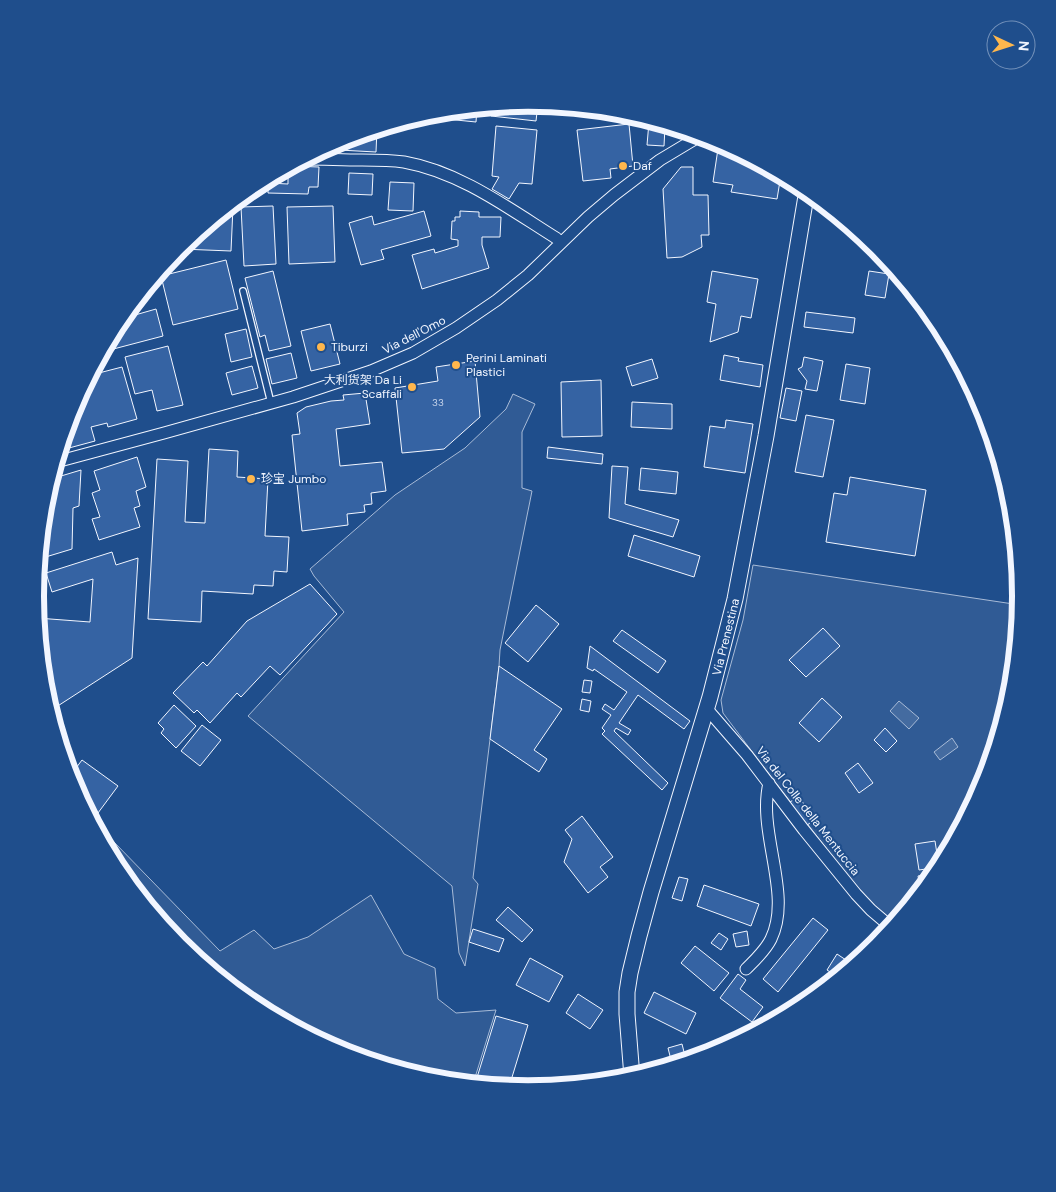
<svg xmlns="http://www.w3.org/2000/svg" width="1056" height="1192" font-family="'DM Sans','Noto Sans SC',sans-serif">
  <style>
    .green { fill: #305b95; stroke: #a8bbd7 }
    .water { fill: #446ba0; stroke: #a8bbd7 }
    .building { fill: #3563a3; stroke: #f2f6ff }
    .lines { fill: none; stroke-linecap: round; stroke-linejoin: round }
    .service-casing { stroke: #f2f6ff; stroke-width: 8 }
    .minor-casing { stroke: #f2f6ff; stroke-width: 13 }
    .secondary-casing { stroke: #f2f6ff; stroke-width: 17 }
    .service { stroke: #1f4e8c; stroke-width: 5.5 }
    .minor { stroke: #1f4e8c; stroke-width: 11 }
    .secondary { stroke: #1f4e8c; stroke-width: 15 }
    .poi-dot { fill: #ffb74d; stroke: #1f4e8c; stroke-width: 2 }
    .labels { text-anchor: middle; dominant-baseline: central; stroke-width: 4; stroke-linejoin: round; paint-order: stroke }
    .number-label { font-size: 10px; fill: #c3d1e8 }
    .poi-label { font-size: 12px; fill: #f2f6ff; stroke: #1f4e8c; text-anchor: start }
    .street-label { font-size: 12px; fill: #f2f6ff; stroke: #1f4e8c }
    .rim { fill: none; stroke: #f2f6ff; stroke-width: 6 }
  </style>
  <rect width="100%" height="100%" fill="#1f4e8c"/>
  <path class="green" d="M513,394L535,404L522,432V488L532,491L500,650L499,666L473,878L478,884L465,966L459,953L452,886L248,716L344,612L314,576L310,569L395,495L465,448L506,409Z
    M753,565L1020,605L1011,692L983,785L938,870L894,924L887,919L857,888L772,778L723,713L721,700L743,620Z
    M113,841L220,951L254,930L274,949L308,937L371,895L404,954L435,968L438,999L456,1013L496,1010L473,1084L432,1079L339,1051L254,1006L179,944L118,870L105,846Z"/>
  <path class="water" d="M899,701L919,718L909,729L890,711Z
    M952,738L958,747L940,760L934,752Z"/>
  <path class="building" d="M528,103L538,104L536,121L491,116L492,107Z
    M568,107L624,113L631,115L568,114Z
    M477,108L476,122L426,117L427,114L432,112Z
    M653,121L674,128L665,127L664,146L647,145L649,122L653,123Z
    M629,124L633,166L610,169L611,178L583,181L577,130Z
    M496,126L537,130L532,184L519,183L509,199L492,189L499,177L492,176Z
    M377,129L376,152L339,150V153L318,152L340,140Z
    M719,142L781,175L777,199L731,192L733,185L713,182Z
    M291,166L319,167L318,187H309L308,194L268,193V183L288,184V168Z
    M681,167H693V195H708L709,235H701L702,247L682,257L667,258L663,189Z
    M349,173L373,174L372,195L348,194Z
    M390,182L414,183L413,211L388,210Z
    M273,206L276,264L244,266L241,207Z
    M333,206L335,262L289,264L287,207Z
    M228,207H233L231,251L181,249V246Z
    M424,211L431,236L381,250L384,259L361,265L349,223L372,216L374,225Z
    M460,211L479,212V217H501L500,237H482V245L489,268L422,289L412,255L434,249L435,253L458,246V240L451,239L452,221H455V217H460Z
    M226,260L238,309L173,325L161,276Z
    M273,271L291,346L269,351L265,335L260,337L245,278Z
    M712,271L758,279L751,318L741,316L738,332L710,342L716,304L707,302Z
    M869,271L889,274L885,298L865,295Z
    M156,309L163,336L102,352L121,319Z
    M806,312L855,318L853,333L804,327Z
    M330,324L340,364L311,371L301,331Z
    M246,329L252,357L231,362L225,334Z
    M168,346L183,405L157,411L152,390L135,394L125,357Z
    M291,353L297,378L272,384L266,359Z
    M724,355L739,358L738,361L763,365L760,387L720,380Z
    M804,357L823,361L817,391L805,389L807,381L798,369L802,367Z
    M652,359L658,378L632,386L626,367Z
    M475,361L480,417L444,449L402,453L395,388L438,381L436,367Z
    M846,364L870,368L865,404L840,400Z
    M252,366L258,388L232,395L226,373Z
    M122,367L137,419L108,427L107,423L91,427L95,441L69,448L65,431L73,407L94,368L95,374Z
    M601,380L602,436L562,437L561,382Z
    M786,388L802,391L796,421L780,418Z
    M365,393L370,424L336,429L340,466L382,462L386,491L371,493L372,504L364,505L365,512L347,514L348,525L302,531L292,435L300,434L297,413L306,407L331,401L344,400L343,395Z
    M632,402L672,404V429L631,427Z
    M806,415L834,420L823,477L795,472Z
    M726,420L753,424L745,473L704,467L710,426L725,428Z
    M548,447L603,454L602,464L547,458Z
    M209,449L238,451L237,477L268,479L265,536L289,537L287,572L274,571L273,586L254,585L253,594L202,591L201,622L148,619L157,459L188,461L185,522L205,523Z
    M137,457L146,487L136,491L140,506L134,508L140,527L99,540L92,519L100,517L92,493L100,490L94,471Z
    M612,466L628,467L625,504L679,520L673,537L609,518Z
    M641,468L678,472L676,494L639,490Z
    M81,470L79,506L73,508L72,549L39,559L45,500L51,479Z
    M850,477L926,490L915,556L826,542L834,493L847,495Z
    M634,535L700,556L694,577L628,556Z
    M112,552L116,565L138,558L132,658L50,711L44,692L37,618L90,622L93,579L52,592L46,573Z
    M310,584L337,614L280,675L270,666L241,697L237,693L210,723L197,710L194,713L173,693L203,662L207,666L247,621Z
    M536,605L559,624L528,662L505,643Z
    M823,628L840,646L806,677L789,660Z
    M622,630L666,661L658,673L613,641Z
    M590,646L690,721L684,729L638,695L619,723L631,730L628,735L616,728L614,731L668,783L662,790L602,734L605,731L602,728L611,715L602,709L605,704L614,710L627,692L594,669L593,671L587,668Z
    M499,666L562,709L534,750L547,759L539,772L490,739Z
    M584,680L592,681L590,693L582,692Z
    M822,698L842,717L819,742L799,723Z
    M582,699L591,701L589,712L580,710Z
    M174,705L196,726L176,748L161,733L164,729L158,723Z
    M202,725L221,740L200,766L181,751Z
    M885,728L897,741L886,752L874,740Z
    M82,760L118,786L95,817L86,810L72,784L70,776Z
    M858,763L873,783L859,793L845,773Z
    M798,796L815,819L806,826L789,803Z
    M582,816L613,857L600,867L608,877L588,893L564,862L572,839L565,830Z
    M956,836L949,848L948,837Z
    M935,841L939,867L919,870L915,844Z
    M935,873L921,891L918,876Z
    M679,877L688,879L682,901L672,898Z
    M704,885L759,904L751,926L697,906Z
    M508,907L533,930L522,942L496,920Z
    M813,918L828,930L778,992L763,979Z
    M473,929L504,939L499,952L469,942Z
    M747,931L749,945L736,947L733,934Z
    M719,933L728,939L721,950L711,943Z
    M695,946L729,973L714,991L681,963Z
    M837,954L852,964L857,956L861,958L838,977L827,970Z
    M530,958L563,976L549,1002L516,985Z
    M738,974L746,980L740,989L763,1007L752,1022L720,998Z
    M654,992L696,1013L686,1034L644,1013Z
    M578,994L603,1010L590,1029L566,1013Z
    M496,1016L528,1025L509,1087L475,1084Z
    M682,1044L686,1060L672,1064L668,1048Z"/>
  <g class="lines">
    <defs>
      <path id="service" d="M243,291L271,403"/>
      <path id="minor" d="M305,159C324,159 343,160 362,160C376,160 390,160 404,162C460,172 508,208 556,238L561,243
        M56,462L164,433L293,397L371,371L413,353L456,328L497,300L528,275L588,217L614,195L660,160L700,136
        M707,709L747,755L804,830L856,894L871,910L891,927
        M746,969C755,960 765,951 771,939C793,894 757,833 769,783"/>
      <path id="secondary" d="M632,1077L627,1014V992L630,973L639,936L651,892L710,697L735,599L766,436L807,190"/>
    </defs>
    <use href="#service" class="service-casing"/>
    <use href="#minor" class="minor-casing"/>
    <use href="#secondary" class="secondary-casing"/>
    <use href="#service" class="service"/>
    <use href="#minor" class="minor"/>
    <use href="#secondary" class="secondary"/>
  </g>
  <g class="poi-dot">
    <circle cx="623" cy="166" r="5"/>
    <circle cx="321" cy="347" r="5"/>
    <circle cx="456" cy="365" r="5"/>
    <circle cx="412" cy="387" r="5"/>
    <circle cx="251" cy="479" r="5"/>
  </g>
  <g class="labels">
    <g class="number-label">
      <text x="438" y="402">33</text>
    </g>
    <g class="poi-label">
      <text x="633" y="166">Daf</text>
      <text x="331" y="347">Tiburzi</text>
      <text x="466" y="358">Perini Laminati<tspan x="466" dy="14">Plastici</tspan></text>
      <text x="402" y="380" text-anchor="end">大利货架 Da Li<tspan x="402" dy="14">Scaffali</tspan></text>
      <text x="261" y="479">珍宝 Jumbo</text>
    </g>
    <g class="street-label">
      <text transform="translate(414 335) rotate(-27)">Via dell'Omo</text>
      <text transform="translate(726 637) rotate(-76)">Via Prenestina</text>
      <text transform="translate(808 811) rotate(52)">Via del Colle della Mentuccia</text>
    </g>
  </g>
  <path d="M0 0H1056V1192H0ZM44 596a484 484 0 1 1 968 0a484 484 0 1 1-968 0Z" fill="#1f4e8c" fill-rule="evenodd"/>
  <path class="rim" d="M44 596a484 484 0 1 1 968 0a484 484 0 1 1-968 0Z"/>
  <g transform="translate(1011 45) rotate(94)"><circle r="24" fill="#1f4e8c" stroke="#7391ba"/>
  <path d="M0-4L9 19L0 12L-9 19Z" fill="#ffb74d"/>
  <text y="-8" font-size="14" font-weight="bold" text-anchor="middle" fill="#f2f6ff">N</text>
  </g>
</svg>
